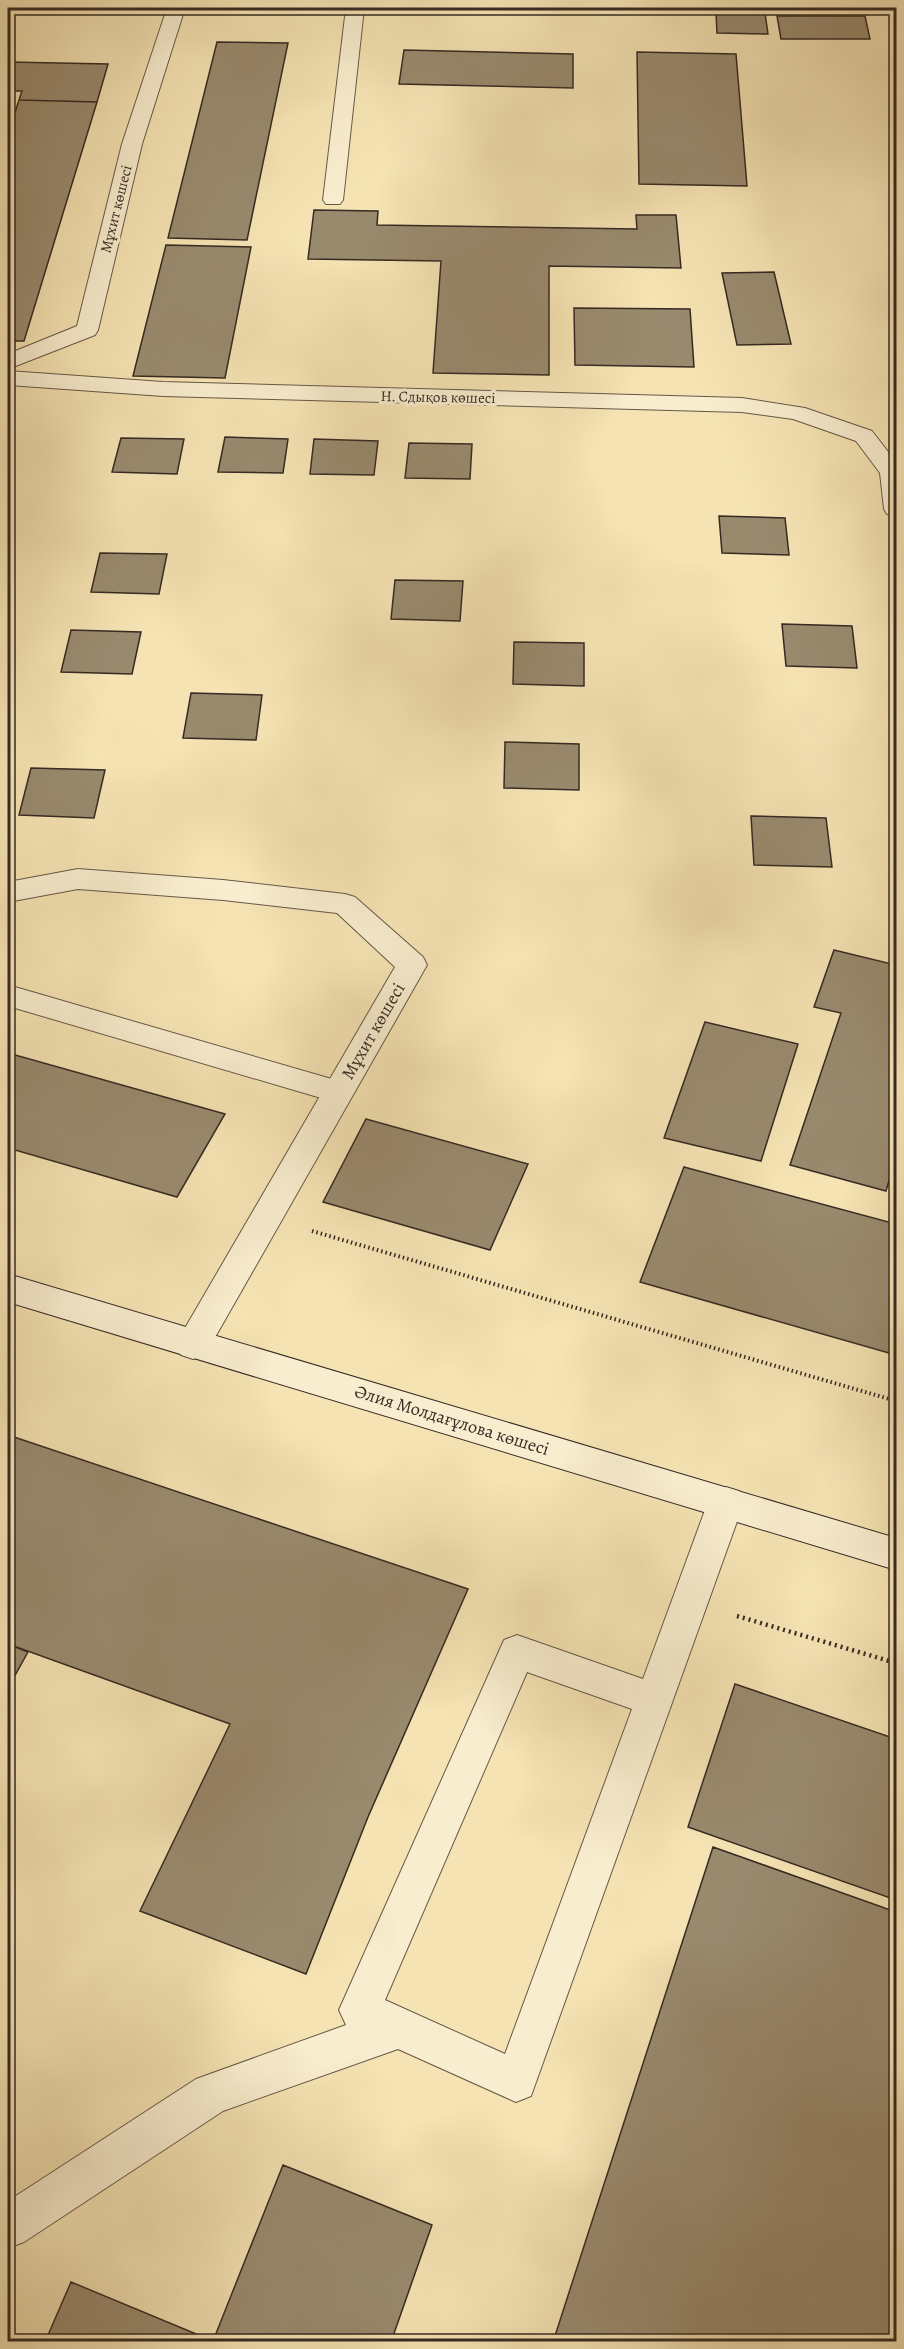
<svg xmlns="http://www.w3.org/2000/svg" width="904" height="2349" font-family="Alegreya,serif">
  <style>
    .building { fill: #998a6e; stroke: #362a23; stroke-width: 1.5 }
    .lines { fill: none; stroke-linecap: round; stroke-linejoin: round }
    .lane-casing { stroke: #665847; stroke-width: 2 }
    .street-casing { stroke: #665847; stroke-width: 2 }
    .secondary-casing { stroke: #362a23; stroke-width: 2 }
    .path-far1 { stroke: #362a23; stroke-width: 4; stroke-dasharray: 1.5 3; stroke-linecap: butt }
    .path { stroke: #362a23; stroke-width: 4.5; stroke-dasharray: 2 4; stroke-linecap: butt }
    .lane { fill: #f8edce; fill-rule: evenodd }
    .street { fill: #f8edce; fill-rule: evenodd }
    .secondary { fill: #f8edce; fill-rule: evenodd }
    .labels { text-anchor: middle; dominant-baseline: central; stroke-width: 6; stroke-linejoin: round; paint-order: stroke }
    .far-street-label { font-size: 15px; fill: #362a23; stroke: #f8edce }
    .street-label { font-size: 18px; fill: #362a23; stroke: #f8edce }
  </style>
  <rect width="100%" height="100%" fill="#f5e3b3"/>
  <filter id="stains"><feTurbulence type="fractalNoise" baseFrequency=".00333" numOctaves="4"/><feColorMatrix values="0 0 0 0 .2 0 0 0 0 .09 0 0 0 0 .02 0 0 0 .5 -.17"/></filter>
  <radialGradient id="worn" r=".72"><stop offset=".6" stop-color="#630" stop-opacity="0"/><stop offset="1" stop-color="#630" stop-opacity=".3"/></radialGradient>
  <path class="building" d="M716,12L765,13L768,34L717,33Z
    M777,16H865L870,39H781Z
    M217,42L288,43L247,240L168,238Z
    M404,50L573,54V88L399,84Z
    M637,52L736,54L747,186L639,184Z
    M8,62L108,64L97,102L19,100L22,91H8Z
    M19,100L97,102L24,341H8V134Z
    M314,210L378,211L377,225L637,229L636,215H676L681,268L549,266V375L433,373L441,261L308,259Z
    M166,245L251,247L225,378L133,376Z
    M774,272L791,344L737,345L722,273Z
    M574,308L690,309L694,367L575,365Z
    M225,437L288,439L283,473L218,472Z
    M121,438L184,439L177,474L112,472Z
    M314,439L378,441L374,475L310,474Z
    M409,443L472,444L470,479L405,478Z
    M719,516L785,518L789,555L722,553Z
    M100,553L167,554L159,594L91,592Z
    M395,580L463,581L460,621L391,619Z
    M782,624L852,626L857,668L786,666Z
    M71,630L141,632L132,674L61,672Z
    M514,642L584,643V686L513,684Z
    M191,693L262,695L256,740L183,738Z
    M505,742L579,744V790L504,788Z
    M31,768L105,770L94,818L19,815Z
    M751,816L826,818L832,867L754,865Z
    M834,950L896,965V1157L886,1191L790,1165L841,1013L814,1007Z
    M705,1022L798,1044L761,1161L664,1138Z
    M8,1053L225,1114L177,1197L8,1148Z
    M366,1119L528,1164L490,1250L323,1202Z
    M684,1167L896,1224V1355L640,1282Z
    M8,1435L468,1589L368,1817L306,1974L140,1911L230,1724L8,1644Z
    M8,1644L28,1652L8,1688Z
    M735,1684L896,1739V1900L688,1827Z
    M713,1847L896,1912V2342H553Z
    M283,2165L432,2225L391,2342H45L71,2282L213,2341Z"/>
  <g class="lines">
    <defs>
      <path id="lane" d="M346,8H364L343,200L340,204H326L323,200Z
        M8,985L349,1084L353,1092L349,1100L338,1103L8,1006Z
        M726,1487L739,1491L744,1502L531,2096L516,2102L398,2049L223,2111L24,2242L8,2248V2201L196,2079L346,2025L339,2010L504,1640L517,1635L643,1679L708,1502L713,1491ZM527,1672L632,1709L505,2054L385,2000Z"/>
      <path id="street" d="M167,8H185L142,144L98,330L95,335L8,369V354L77,326L122,144Z
        M8,371L163,382L742,398L805,408L872,431L896,462V516L887,514L884,509L880,473L856,441L793,419L742,412L163,396L8,385Z
        M78,869L223,880L345,894L355,897L423,957L427,965L205,1355L193,1359L181,1355L175,1345L181,1335L395,967L337,913L223,900L78,889L8,902V882Z"/>
      <path id="secondary" d="M8,1274L896,1538V1570L8,1302Z"/>
    </defs>
    <use href="#lane" class="lane-casing"/>
    <use href="#street" class="street-casing"/>
    <use href="#secondary" class="secondary-casing"/>
    <path class="path-far1" d="M312,1231L896,1401"/>
    <path class="path" d="M737,1616L896,1663"/>
    <use href="#lane" class="lane"/>
    <use href="#street" class="street"/>
    <use href="#secondary" class="secondary"/>
  </g>
  <g class="labels">
    <g class="far-street-label">
      <text transform="translate(116 209) rotate(-76)">Мұхит көшесі</text>
      <text transform="translate(438 397) rotate(1)">Н. Сдықов көшесі</text>
    </g>
    <g class="street-label">
      <text transform="translate(373 1031) rotate(-60)">Мұхит көшесі</text>
      <text transform="translate(452 1420) rotate(17)">Әлия Молдағұлова көшесі</text>
    </g>
  </g>
  <rect width="904" height="2349" fill="none" stroke="#f5e3b3" stroke-width="30"/>
  <rect x="9" y="9" width="886" height="2331" fill="none" stroke="#362a23" stroke-width="3"/>
  <rect x="15" y="15" width="874" height="2319" fill="none" stroke="#362a23" stroke-width="1.5"/>
  <rect width="100%" height="100%" filter="url(#stains)"/>
  <rect width="100%" height="100%" fill="url(#worn)"/>
</svg>
